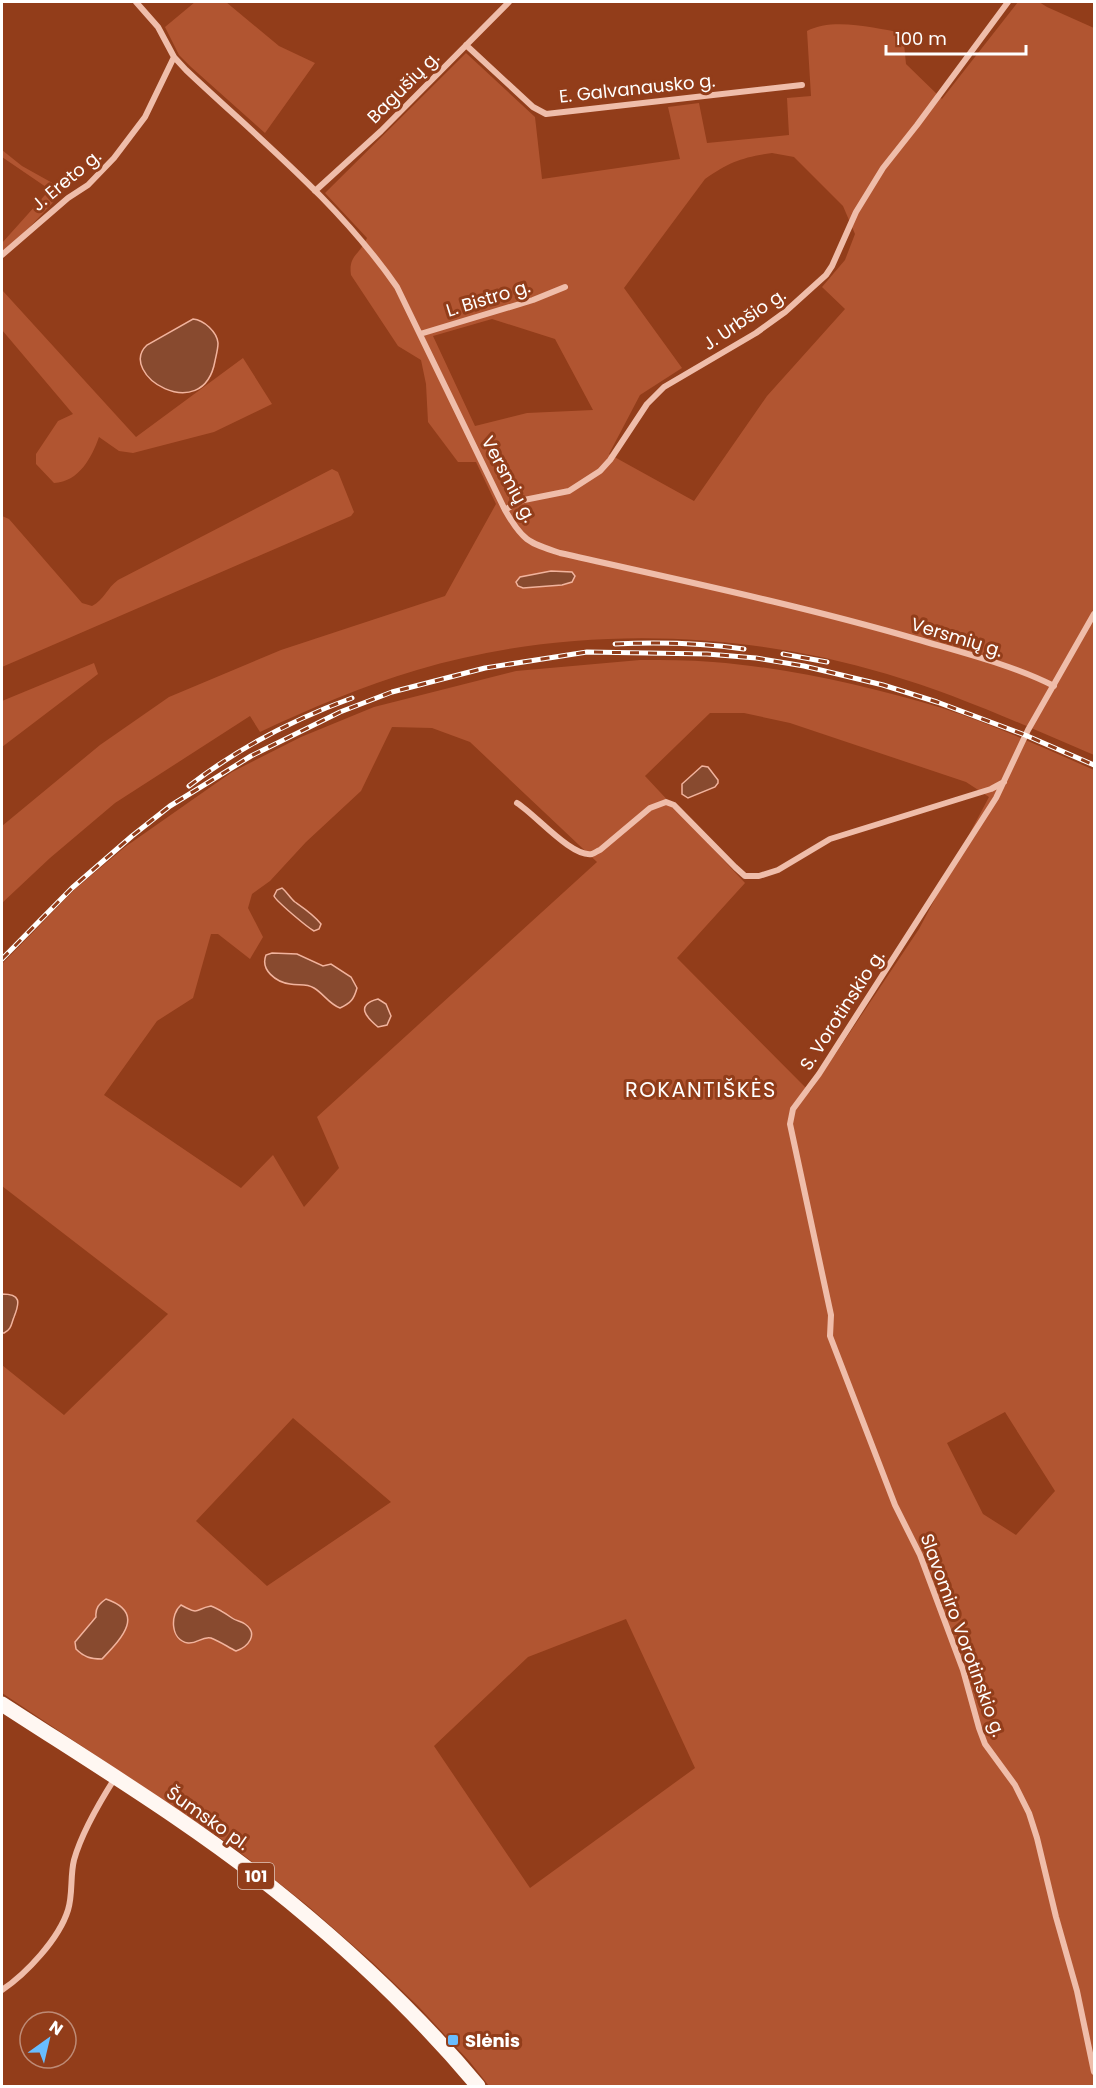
<svg xmlns="http://www.w3.org/2000/svg" width="1096" height="2088" font-family="Poppins,sans-serif">
  <style>
    .green { fill: #b15531; fill-rule: evenodd }
    .water { fill: #884a2f; stroke: #f1b39d; stroke-width: 1.5 }
    .lines { fill: none; stroke-linecap: round; stroke-linejoin: round }
    .street { stroke: #efbdaa; stroke-width: 6 }
    .primary { stroke: #fff7f2; stroke-width: 15 }
    .rail-casing { stroke: #fff; stroke-width: 5 }
    .rail { stroke: #923d1a; stroke-width: 3; stroke-dasharray: 9; stroke-linecap: butt }
    .poi-dot { fill: #68bdff; stroke: #923d1a; stroke-width: 2 }
    .labels { text-anchor: middle; dominant-baseline: central; stroke-width: 6; stroke-linejoin: round; paint-order: stroke }
    .shield { fill: #923d1a; stroke: #dec5ba; stroke-width: 1.5 }
    .shield-label { font-size: 16px; font-weight: bold; fill: #fff }
    .street-label { font-size: 18px; fill: #fff; stroke: #923d1a }
    .poi-label { font-size: 18px; font-weight: bold; fill: #fff; stroke: #923d1a; text-anchor: start }
    .quarter-label { font-size: 21px; letter-spacing: 1.5px; fill: #fff; stroke: #923d1a }
  </style>
  <rect width="100%" height="100%" fill="#923d1a"/>
  <path class="green" d="M195,2H226L279,46L315,63L265,133L191,67L179,55L165,27Z
    M1018,2H1039L1047,7L1094,28V755C1026,726 958,695 887,674C737,629 568,625 417,670C363,686 311,708 260,732L250,716L115,803L50,858L2,903V826L100,745L169,697L281,650L445,596L496,504L476,462H458L428,422L426,384L421,360L398,346L351,275C348,255 360,255 367,238L325,193L466,53L535,117L542,179L680,159L668,107L699,103L707,143L789,135L787,98L811,96L807,31C832,17 876,28 903,33L906,64L942,99ZM772,153L794,157L843,206L855,234L845,260L822,287L845,309L767,396L694,501L609,454L640,395L682,368L624,288L705,179C729,162 743,157 772,153ZM492,319L555,339L593,410L527,413L475,426L433,336Z
    M2,150L22,166L65,190L2,256V243L45,195L46,187L2,157Z
    M2,290L136,437L243,358L272,404L214,432L133,453L119,451L99,437C92,457 79,482 54,483L36,464V454L58,421L73,414L2,330Z
    M332,469L338,472L354,512L351,516L2,667V516L9,519L82,603L92,606C104,600 107,588 118,580Z
    M640,660C664,660 689,660 713,662C790,668 868,686 942,708C994,725 1044,748 1094,770V2086H489L470,2062L418,2006L372,1962L308,1906L232,1846L2,1693V1365L64,1415L168,1314L2,1186V964L75,889L125,847L232,772L301,737L374,707L516,671ZM710,713H744L790,723L966,782L989,797L919,929L810,1092L677,958L745,883L645,776ZM392,727L432,728L470,742L597,862L317,1117L339,1168L304,1207L273,1155L241,1188L104,1095L157,1021L193,998L211,934H218L250,959L263,937L248,908L252,894L270,881L306,842L361,791ZM1005,1412L1055,1491L1016,1535L983,1514L947,1443ZM293,1418L391,1502L267,1586L196,1521ZM189,1609L200,1611L222,1610L234,1620L243,1622L236,1651C228,1647 214,1636 204,1637C197,1639 194,1643 185,1642L173,1621L175,1614ZM96,1617L102,1659H92L83,1656L90,1622ZM626,1619L695,1768L530,1888L434,1746L528,1657Z
    M94,663L98,674L2,747V701Z"/>
  <path class="water" d="M193,319C204,320 217,332 218,343C218,349 216,356 215,361C203,427 116,374 147,345Z
    M551,571L572,572L575,576L572,582L562,585L523,588L518,586L516,582L520,577Z
    M702,766L708,767L718,780V783L715,787L688,798L682,794V784Z
    M282,888C287,892 290,898 295,902C305,909 314,915 321,924L319,929L314,931C307,927 277,902 274,896L277,890Z
    M272,953L297,954L323,966L331,964L351,977L357,988C354,999 351,1003 340,1008C329,1004 324,994 314,988C306,983 298,986 290,984C276,982 260,970 266,955Z
    M378,999L386,1004L391,1016L387,1025L378,1027C366,1017 355,1005 378,999Z
    M2,1294C21,1294 20,1302 14,1317C11,1324 12,1329 4,1333H2Z
    M106,1599C147,1613 121,1639 102,1659C90,1659 84,1657 76,1649L75,1642L96,1617C95,1608 99,1604 106,1599Z
    M181,1605C201,1616 194,1609 211,1606C219,1609 225,1613 232,1618C236,1621 241,1621 245,1624C259,1634 248,1647 236,1651C228,1647 219,1641 211,1638C202,1636 197,1644 188,1643C170,1640 170,1614 181,1605Z"/>
  <g class="lines">
    <path class="street" d="M136,2L158,27L174,57L186,70C259,139 339,203 397,287L505,510C522,540 528,543 560,553C679,580 799,605 916,639C960,652 1013,665 1054,686
      M466,45L533,107L546,114L802,85
      M315,191L381,131L509,2
      M2,255L68,198L88,185L114,158L145,117L174,57
      M420,334L533,300L565,287
      M505,510L519,501L569,491L600,471L610,460L647,404L664,387L756,333L785,312L826,275L832,266L856,212L883,168L917,125L1008,2
      M1094,614L1028,730L996,798L819,1074L793,1109L790,1124L831,1315L830,1336L895,1505L920,1555L963,1670L979,1728L985,1744L1015,1785L1029,1813L1037,1838L1056,1917L1077,1991L1094,2072
      M517,803C535,814 572,858 592,854C595,853 597,851 600,850L650,808L666,802L674,805L735,867L745,876H759L778,870L830,839L991,789L1004,782
      M2,1990C26,1974 59,1939 68,1910C73,1894 70,1876 74,1860C81,1835 101,1800 115,1778"/>
    <path class="primary" d="M2,1704C99,1767 200,1828 290,1902C358,1958 422,2019 478,2086"/>
    <defs>
      <path id="rail" d="M615,644C658,642 701,643 744,649
        M783,654L827,662
        M189,786C237,749 294,719 352,698
        M2,959L72,888L132,836L170,806L251,756L340,712L392,692L485,668L587,652L707,654L756,658L804,666L883,685L937,702L1025,735L1094,765"/>
    </defs>
    <use href="#rail" class="rail-casing"/>
    <use href="#rail" class="rail"/>
  </g>
  <rect class="poi-dot" x="447" y="2034" width="12" height="12" rx="3"/>
  <g class="labels">
    <rect class="shield" x="238" y="1863" width="36" height="26" rx="4.5"/>
    <g class="shield-label">
      <text x="256" y="1876">101</text>
    </g>
    <g class="street-label">
      <text transform="translate(403 87) rotate(-45)">Bagušių g.</text>
      <text transform="translate(637 88) rotate(-6)">E. Galvanausko g.</text>
      <text transform="translate(66 180) rotate(-40)">J. Ereto g.</text>
      <text transform="translate(488 298) rotate(-17)">L. Bistro g.</text>
      <text transform="translate(744 319) rotate(-34)">J. Urbšio g.</text>
      <text transform="translate(509 479) rotate(62)">Versmių g.</text>
      <text transform="translate(957 637) rotate(17)">Versmių g.</text>
      <text transform="translate(842 1010) rotate(-57)">S. Vorotinskio g.</text>
      <text transform="translate(963 1635) rotate(70)">Slavomiro Vorotinskio g.</text>
      <text transform="translate(208 1818) rotate(35)">Šumsko pl.</text>
    </g>
    <g class="poi-label">
      <text x="465" y="2040">Slėnis</text>
    </g>
    <g class="quarter-label">
      <text x="701" y="1089">ROKANTIŠKĖS</text>
    </g>
  </g>
  <rect width="1096" height="2088" fill="none" stroke="#ffffff" stroke-width="6"/>
  <g transform="translate(48 2040) rotate(34)"><circle r="28" fill="#923d1a" stroke="#be8b76" stroke-width="1.5"/>
  <path d="M0-4.5L10 22L0 15L-10 22Z" fill="#68bdff"/>
  <text y="-9" font-size="16" font-weight="bold" text-anchor="middle" fill="#ffffff">N</text>
  </g>
  <path d="M886 45v9h140v-9" fill="none" stroke="#ffffff" stroke-width="3"/>
  <text x="895" y="45" font-size="18" fill="#ffffff" stroke="#923d1a" stroke-width="4.5" paint-order="stroke">100 m</text>
</svg>
